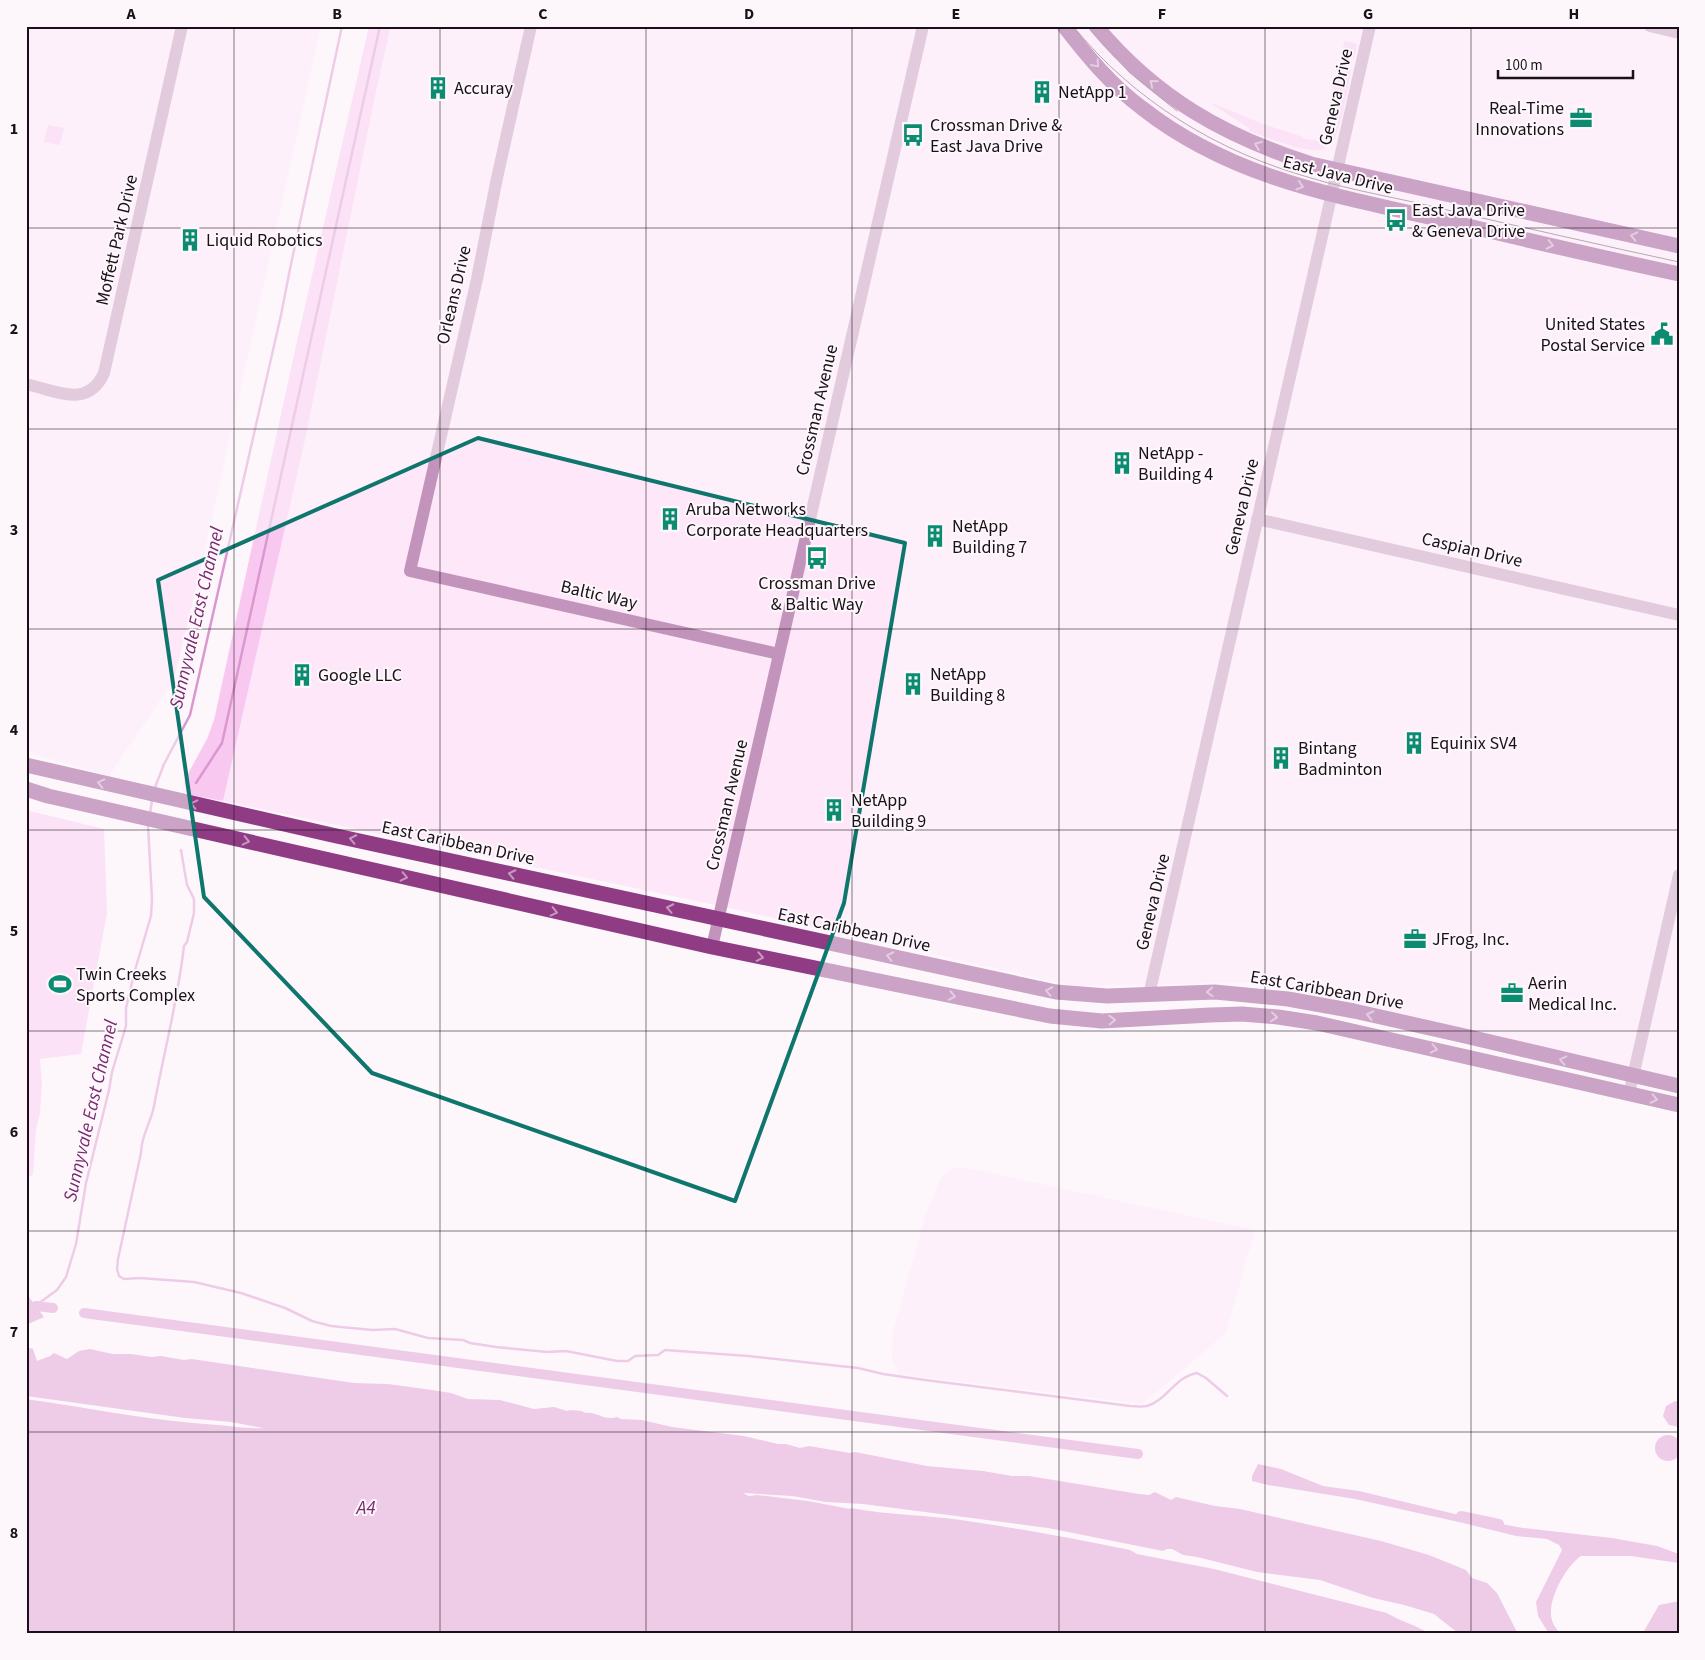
<svg xmlns="http://www.w3.org/2000/svg" width="1705" height="1660" font-family="'Source Sans 3',sans-serif">
  <style>
    .built { fill: #fde7f8 }
    .green { fill: #f9c8f0 }
    .water { fill: #db97cf }
    .lines { fill: none; stroke-linecap: round; stroke-linejoin: round }
    .stream { stroke: #db97cf; stroke-width: 2.5 }
    .canal { stroke: #db97cf; stroke-width: 10 }
    .minor { stroke: #c394bb; stroke-width: 12 }
    .major { stroke: #8f3c85; stroke-width: 15 }
    .tram { stroke: #564e55; stroke-width: 1 }
    .oneway { stroke: #c69ac0 }
    .marked { fill: none; stroke: #0f766e; stroke-width: 4; stroke-linejoin: round }
    .grid { fill: none; stroke: #191018; stroke-width: 1; stroke-opacity: 0.55 }
    .labels { text-anchor: middle; dominant-baseline: central; stroke-width: 4; stroke-linejoin: round; paint-order: stroke }
    .poi-label { font-size: 18px; fill: #191018; stroke: #fdf7fc; text-anchor: start }
    .street-label { font-size: 18px; fill: #191018; stroke: #fdf7fc }
    .water-label { font-size: 19px; font-style: italic; fill: #78296f; stroke: #fdf7fc }
    .neatline { fill: none; stroke: #191018; stroke-width: 2 }
    .grid-label { font-size: 16px; text-anchor: middle; font-weight: bold; fill: #191018 }
  </style>
  <rect width="100%" height="100%" fill="#fdf7fc"/>
  <path class="built" d="M26,26H321L206,546L174,680L109,776L26,752Z
    M391,26H1679V1079L1269,982L1072,986L743,911L223,801L305,440L378,82Z
    M963,1167L1255,1230L1226,1333L1143,1404L898,1374L892,1358L893,1331L925,1217L940,1179L950,1169Z"/>
  <path class="green" d="M369,26H391L378,82L305,440L223,801L186,794L184,781L207,739L214,720L297,341Z
    M1346,41L1357,44L1354,58L1342,57L1344,42Z
    M1339,66L1348,68L1351,71C1347,90 1342,131 1330,145L1328,143L1324,147L1325,149C1308,155 1266,137 1249,131V128L1209,102L1263,124L1303,137L1304,139L1321,141Z
    M48,125L64,128L60,145L44,142Z
    M26,810L104,829L107,913L81,1054L40,1059L42,1084L40,1113L36,1130L33,1174L31,1176H26Z"/>
  <path class="water" d="M26,1293L44,1317L26,1325Z
    M26,1347L33,1349L37,1361L50,1356L54,1353L67,1359L79,1351L90,1349L113,1354H131L151,1357L161,1356L184,1360L192,1359L354,1383L388,1384L432,1390L451,1393L468,1399L500,1400L534,1409L554,1407L567,1411L570,1410L582,1411L585,1413C596,1411 604,1421 617,1417L621,1419L642,1420L672,1427L744,1436L778,1444H786L800,1448L809,1446L850,1453L855,1452L927,1466L983,1471L1012,1476H1029L1139,1494L1149,1495L1155,1492L1171,1500L1176,1497L1215,1506L1240,1509L1381,1541L1429,1555L1466,1570L1472,1578L1487,1583L1497,1593L1518,1634H1459L1434,1614L1404,1605L1373,1598L1320,1580L1257,1572L1197,1557L1183,1555L1172,1549H1167L1163,1551L1048,1528L863,1504L826,1502L792,1496L743,1493L749,1496L757,1495L808,1501L850,1509L851,1508C888,1515 925,1515 961,1520C1018,1528 1074,1539 1130,1550L1137,1554L1214,1569L1387,1613C1401,1622 1417,1625 1430,1634H26V1399C90,1408 153,1421 217,1425C232,1426 248,1429 263,1428L231,1422L185,1418L26,1396Z
    M1675,1401H1679V1427L1669,1425L1663,1416L1666,1406Z
    M1655 1448a13 13 0 1 1 26 0a13 13 0 1 1-26 0Z
    M1258,1464L1281,1469L1323,1486L1359,1491L1480,1520L1523,1528L1612,1538L1657,1546L1679,1554V1563L1631,1556H1581C1567,1565 1550,1596 1551,1613C1551,1622 1555,1628 1561,1634H1549L1538,1616L1536,1602L1562,1550L1559,1545L1547,1539L1516,1536L1463,1523L1355,1499L1268,1485L1252,1481V1476Z
    M1679,1601V1634H1646L1644,1631L1659,1605Z"/>
  <g class="lines">
    <path class="stream" d="M196,783L222,743L380,26
      M154,790L164,764L190,715L281,315L290,269L342,26
      M150,814L152,800
      M181,850L187,885L194,899V913L187,942L184,946C178,1000 164,1052 154,1106C151,1123 141,1135 141,1153L118,1259L117,1269L119,1276L124,1279L140,1278L194,1282L241,1293L285,1308L312,1321L331,1326L372,1330L395,1329L428,1338L463,1340L470,1343L496,1347L547,1352L566,1351L617,1361H628L635,1356L658,1355L665,1350L748,1356L858,1368L883,1374L925,1380L1130,1406C1136,1406 1142,1407 1147,1406C1167,1400 1175,1377 1197,1373L1206,1378L1227,1396
      M35,1306L57,1290L66,1277L76,1244L86,1183L109,1090L112,1072L126,1026V1008L135,970L151,916L152,899L148,825"/>
    <path class="canal" d="M36,1306L53,1308
      M84,1313L1138,1454
      M1461,1516L1499,1524"/>
    <path class="minor" d="M531,26L497,178L477,279L410,571L779,654
      M1650,26L1679,33
      M26,384C56,391 88,409 104,373L182,26
      M1257,519L1679,615
      M712,947L923,26
      M1149,995L1370,26
      M1629,1094L1679,875"/>
    <path class="major" d="M1064,26C1087,56 1112,86 1142,108C1231,178 1336,196 1443,220C1522,239 1600,257 1679,274
      M1096,26C1156,98 1224,136 1311,164L1679,246
      M26,765L332,835L1056,992L1107,996L1215,992L1288,999L1354,1011L1465,1036L1679,1086
      M26,789L48,796L712,947L1050,1016L1102,1021L1210,1015L1242,1014L1278,1017L1317,1023L1374,1036L1679,1105"/>
    <path class="tram" d="M1073,26C1134,101 1218,152 1311,178C1354,191 1399,198 1443,209C1522,227 1600,245 1679,262
      M1087,26L1130,73L1177,111"/>
  </g>
  <defs><path id="oneway-chevron" d="M-2-3.5L2.5 0L-2 3.5" fill="none" stroke-width="1.6" stroke-linecap="round" stroke-linejoin="round" transform="scale(1.25)"/></defs>
  <g class="oneway">
    <use href="#oneway-chevron" transform="translate(1096 64) rotate(49)"/>
    <use href="#oneway-chevron" transform="translate(1153 83) rotate(-141)"/>
    <use href="#oneway-chevron" transform="translate(1258 145) rotate(-158)"/>
    <use href="#oneway-chevron" transform="translate(1300 186) rotate(17)"/>
    <use href="#oneway-chevron" transform="translate(1634 236) rotate(-167)"/>
    <use href="#oneway-chevron" transform="translate(1550 245) rotate(13)"/>
    <use href="#oneway-chevron" transform="translate(101 783) rotate(-167)"/>
    <use href="#oneway-chevron" transform="translate(194 804) rotate(-167)"/>
    <use href="#oneway-chevron" transform="translate(353 839) rotate(-168)"/>
    <use href="#oneway-chevron" transform="translate(246 841) rotate(13)"/>
    <use href="#oneway-chevron" transform="translate(512 874) rotate(-168)"/>
    <use href="#oneway-chevron" transform="translate(404 877) rotate(13)"/>
    <use href="#oneway-chevron" transform="translate(670 908) rotate(-168)"/>
    <use href="#oneway-chevron" transform="translate(554 912) rotate(13)"/>
    <use href="#oneway-chevron" transform="translate(890 956) rotate(-168)"/>
    <use href="#oneway-chevron" transform="translate(760 957) rotate(11)"/>
    <use href="#oneway-chevron" transform="translate(1049 991) rotate(-168)"/>
    <use href="#oneway-chevron" transform="translate(1210 992) rotate(178)"/>
    <use href="#oneway-chevron" transform="translate(952 996) rotate(11)"/>
    <use href="#oneway-chevron" transform="translate(1370 1015) rotate(-168)"/>
    <use href="#oneway-chevron" transform="translate(1274 1017) rotate(6)"/>
    <use href="#oneway-chevron" transform="translate(1112 1020) rotate(-2)"/>
    <use href="#oneway-chevron" transform="translate(1434 1049) rotate(13)"/>
    <use href="#oneway-chevron" transform="translate(1563 1060) rotate(-167)"/>
    <use href="#oneway-chevron" transform="translate(1654 1099) rotate(12)"/>
  </g>
  <path d="M0 0H1705V1660H0ZM478,438L905,543L844,903L735,1201L372,1073L204,897L158,580Z" fill="#fdf7fc" fill-opacity=".55" fill-rule="evenodd"/>
  <path class="marked" d="M478,438L905,543L844,903L735,1201L372,1073L204,897L158,580Z"/>
  <path class="grid" d="M234,26V1634M440,26V1634M646,26V1634M852,26V1634M1059,26V1634M1265,26V1634M1471,26V1634M26,228H1679M26,429H1679M26,629H1679M26,830H1679M26,1031H1679M26,1231H1679M26,1432H1679"/>
  <defs>
    <symbol id="building-bare" viewBox="-9 -9 18 18"><path d="M-4-6H4V6H1V3H-1V6H-4ZM-2.5-4.3h1.7v1.8h-1.7ZM.8-4.3h1.7v1.8H.8ZM-2.5-1h1.7V.8h-1.7ZM.8-1h1.7V.8H.8Z" fill="#0b8c71" stroke="#fdf7fc" stroke-width="2.5" paint-order="stroke"/></symbol>
    <symbol id="office-bare" viewBox="-9 -9 18 18"><path d="M-6-3h4V-5.5h4V-3h4V5H-6ZM-1-4.5V-3h2v-1.5ZM-6 0V1H6V0Z" fill="#0b8c71" stroke="#fdf7fc" stroke-width="2.5" paint-order="stroke"/></symbol>
    <symbol id="bus-bare" viewBox="-9 -9 18 18"><path d="M-5-6H5V4H4V6H2V4H-2V6H-4V4H-5ZM-3.5-4V0h7V-4ZM-3.5 1.2v1.5H-2V1.2ZM2 1.2v1.5H3.5V1.2Z" fill="#0b8c71" stroke="#fdf7fc" stroke-width="2.5" paint-order="stroke"/></symbol>
    <symbol id="civic-bare" viewBox="-9 -9 18 18"><path d="M-.6-6.5H3V-4.5H.6V-3L4-1V1h2V6H-6V1h2V-1L-.6-3ZM-1.2 2.5V6h2.4V2.5Z" fill="#0b8c71" stroke="#fdf7fc" stroke-width="2.5" paint-order="stroke"/></symbol>
    <symbol id="stadium-bare" viewBox="-9 -9 18 18"><path d="M0-5a6.5 5 0 1 0 0 10a6.5 5 0 1 0 0-10ZM-3.5-1.8h7v3.6h-7Z" fill="#0b8c71" stroke="#fdf7fc" stroke-width="2.5" paint-order="stroke"/></symbol>
  </defs>
  <g fill-rule="evenodd">
    <use href="#building-bare" x="422" y="72" width="32" height="32"/>
    <use href="#building-bare" x="1026" y="76" width="32" height="32"/>
    <use href="#office-bare" x="1565" y="102" width="32" height="32"/>
    <use href="#bus-bare" x="897" y="119" width="32" height="32"/>
    <use href="#bus-bare" x="1380" y="204" width="32" height="32"/>
    <use href="#building-bare" x="174" y="224" width="32" height="32"/>
    <use href="#civic-bare" x="1646" y="318" width="32" height="32"/>
    <use href="#building-bare" x="1106" y="447" width="32" height="32"/>
    <use href="#building-bare" x="654" y="503" width="32" height="32"/>
    <use href="#building-bare" x="919" y="520" width="32" height="32"/>
    <use href="#bus-bare" x="801" y="542" width="32" height="32"/>
    <use href="#building-bare" x="286" y="659" width="32" height="32"/>
    <use href="#building-bare" x="897" y="668" width="32" height="32"/>
    <use href="#building-bare" x="1398" y="727" width="32" height="32"/>
    <use href="#building-bare" x="1265" y="742" width="32" height="32"/>
    <use href="#building-bare" x="818" y="794" width="32" height="32"/>
    <use href="#office-bare" x="1399" y="923" width="32" height="32"/>
    <use href="#stadium-bare" x="44" y="968" width="32" height="32"/>
    <use href="#office-bare" x="1496" y="977" width="32" height="32"/>
  </g>
  <g class="labels">
    <g class="poi-label">
      <text x="454" y="88">Accuray</text>
      <text x="1058" y="92">NetApp 1</text>
      <text x="1564" y="108" text-anchor="end">Real-Time<tspan x="1564" dy="21">Innovations</tspan></text>
      <text x="930" y="125">Crossman Drive &amp;<tspan x="930" dy="21">East Java Drive</tspan></text>
      <text x="1412" y="210">East Java Drive<tspan x="1412" dy="21">&amp; Geneva Drive</tspan></text>
      <text x="206" y="240">Liquid Robotics</text>
      <text x="1645" y="324" text-anchor="end">United States<tspan x="1645" dy="21">Postal Service</tspan></text>
      <text x="1138" y="453">NetApp -<tspan x="1138" dy="21">Building 4</tspan></text>
      <text x="686" y="509">Aruba Networks<tspan x="686" dy="21">Corporate Headquarters</tspan></text>
      <text x="952" y="526">NetApp<tspan x="952" dy="21">Building 7</tspan></text>
      <text x="817" y="583" text-anchor="middle">Crossman Drive<tspan x="817" dy="21">&amp; Baltic Way</tspan></text>
      <text x="930" y="674">NetApp<tspan x="930" dy="21">Building 8</tspan></text>
      <text x="318" y="675">Google LLC</text>
      <text x="1430" y="743">Equinix SV4</text>
      <text x="1298" y="748">Bintang<tspan x="1298" dy="21">Badminton</tspan></text>
      <text x="851" y="800">NetApp<tspan x="851" dy="21">Building 9</tspan></text>
      <text x="1432" y="939">JFrog, Inc.</text>
      <text x="76" y="974">Twin Creeks<tspan x="76" dy="21">Sports Complex</tspan></text>
      <text x="1528" y="983">Aerin<tspan x="1528" dy="21">Medical Inc.</tspan></text>
    </g>
    <g class="street-label">
      <text transform="translate(1336 97) rotate(-77)">Geneva Drive</text>
      <text transform="translate(1338 175) rotate(14)">East Java Drive</text>
      <text transform="translate(117 240) rotate(-77)">Moffett Park Drive</text>
      <text transform="translate(454 295) rotate(-77)">Orleans Drive</text>
      <text transform="translate(817 410) rotate(-77)">Crossman Avenue</text>
      <text transform="translate(1242 507) rotate(-77)">Geneva Drive</text>
      <text transform="translate(1472 550) rotate(13)">Caspian Drive</text>
      <text transform="translate(599 595) rotate(13)">Baltic Way</text>
      <text transform="translate(727 805) rotate(-77)">Crossman Avenue</text>
      <text transform="translate(458 843) rotate(12)">East Caribbean Drive</text>
      <text transform="translate(1153 902) rotate(-77)">Geneva Drive</text>
      <text transform="translate(854 930) rotate(12)">East Caribbean Drive</text>
      <text transform="translate(1327 990) rotate(10)">East Caribbean Drive</text>
    </g>
    <g class="water-label">
      <text transform="translate(197 618) rotate(-77)">Sunnyvale East Channel</text>
      <text transform="translate(91 1111) rotate(-77)">Sunnyvale East Channel</text>
      <text x="366" y="1508">A4</text>
    </g>
  </g>
  <rect width="1705" height="1660" fill="none" stroke="#fdf7fc" stroke-width="55"/>
  <path d="M1498 70v8h135v-8" fill="none" stroke="#191018" stroke-width="2.5"/>
  <text x="1505" y="70" font-size="15" fill="#191018" stroke="#fdf7fc" stroke-width="4" paint-order="stroke">100 m</text>
  <rect x="28" y="28" width="1650" height="1604" class="neatline"/>
  <g class="grid-label">
    <text x="131" y="19">A</text>
    <text x="337" y="19">B</text>
    <text x="543" y="19">C</text>
    <text x="749" y="19">D</text>
    <text x="956" y="19">E</text>
    <text x="1162" y="19">F</text>
    <text x="1368" y="19">G</text>
    <text x="1574" y="19">H</text>
    <text x="14" y="134">1</text>
    <text x="14" y="334">2</text>
    <text x="14" y="535">3</text>
    <text x="14" y="735">4</text>
    <text x="14" y="936">5</text>
    <text x="14" y="1137">6</text>
    <text x="14" y="1337">7</text>
    <text x="14" y="1538">8</text>
  </g>
</svg>
